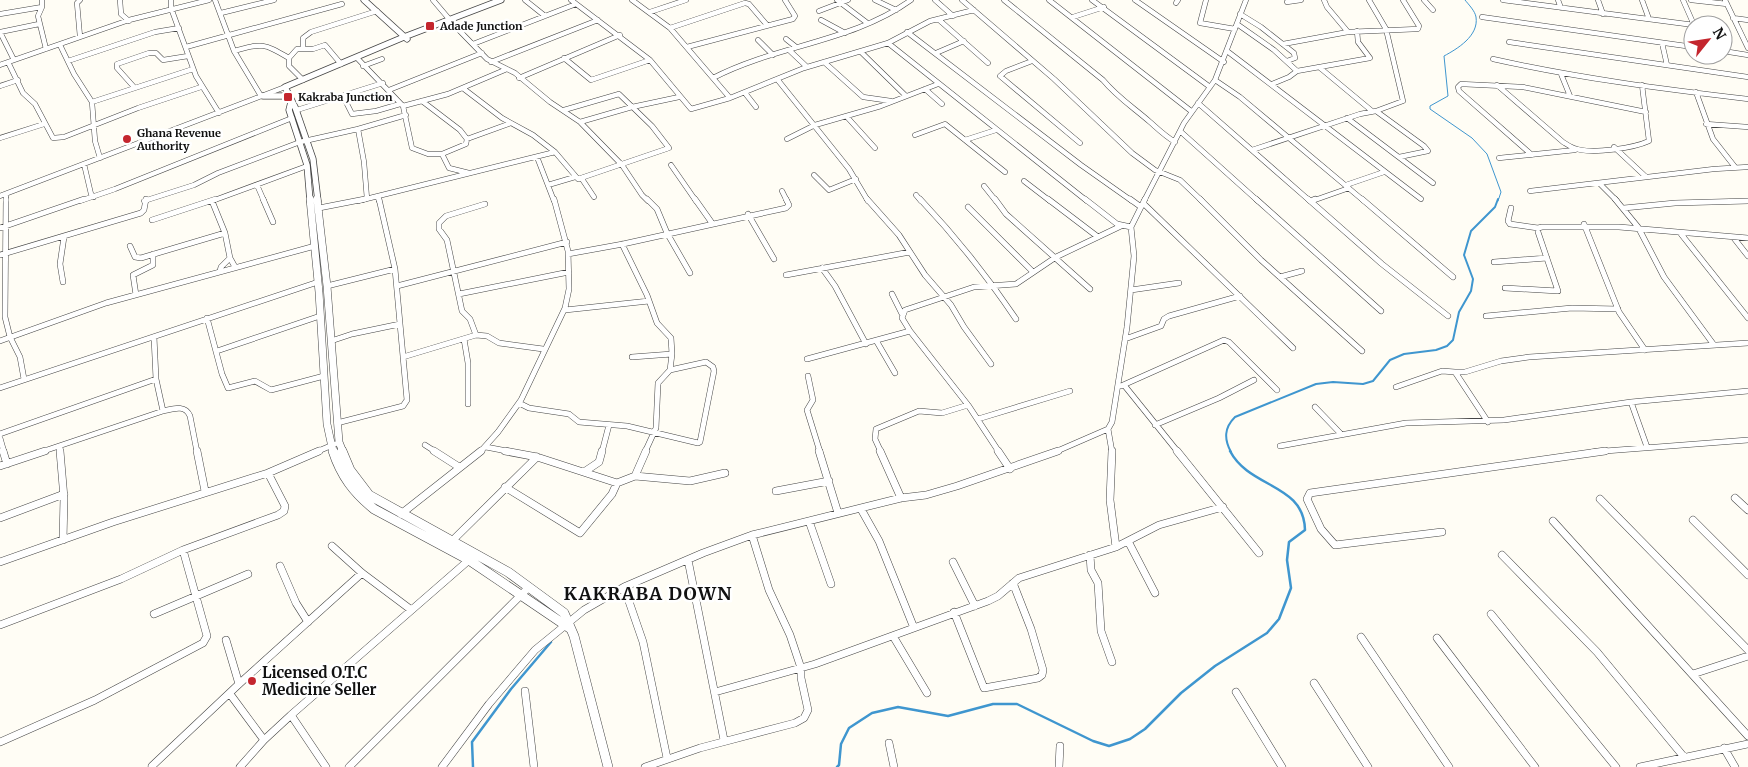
<svg xmlns="http://www.w3.org/2000/svg" width="1748" height="767" font-family="Merriweather,serif">
  <style>
    .lines { fill: none; stroke-linecap: round; stroke-linejoin: round }
    .stream-far2 { stroke: #3f96cf; stroke-width: 1 }
    .stream-far1 { stroke: #3f96cf; stroke-width: 2 }
    .stream { stroke: #3f96cf; stroke-width: 2.5 }
    .minor-far2-casing { stroke: #444; stroke-width: 5.5 }
    .minor-far1-casing { stroke: #444; stroke-width: 6 }
    .minor-casing { stroke: #444; stroke-width: 8 }
    .tertiary-far2-casing { stroke: #444; stroke-width: 7 }
    .tertiary-far1-casing { stroke: #444; stroke-width: 8 }
    .tertiary-casing { stroke: #444; stroke-width: 10 }
    .minor-far2 { stroke: #fff; stroke-width: 4.5 }
    .minor-far1 { stroke: #fff; stroke-width: 5 }
    .minor { stroke: #fff; stroke-width: 7 }
    .tertiary-far2 { stroke: #fff; stroke-width: 5.5 }
    .tertiary-far1 { stroke: #fff; stroke-width: 7 }
    .tertiary { stroke: #fff; stroke-width: 9 }
    .poi-dot { fill: #c4262e; stroke: #fff; stroke-width: 2 }
    .labels { text-anchor: middle; dominant-baseline: central; stroke-width: 5; stroke-linejoin: round; paint-order: stroke }
    .far-poi-label { font-size: 11px; font-weight: bold; fill: #111; stroke: #fff; text-anchor: start }
    .near-poi-label { font-size: 15px; font-weight: bold; fill: #111; stroke: #fff; text-anchor: start }
    .district-label { font-size: 18px; font-weight: bold; letter-spacing: 1px; fill: #111; stroke: #fff }
  </style>
  <rect width="100%" height="100%" fill="#fffdf5"/>
  <g class="lines">
    <path class="stream-far2" d="M1465,0C1469,5 1475,11 1476,17C1479,36 1457,49 1444,56L1448,96L1430,106V109L1472,138L1487,154L1501,192L1498,201"/>
    <path class="stream-far1" d="M1231,452C1224,439 1224,428 1235,417L1316,384L1333,382L1363,384L1373,381L1390,360L1404,354L1436,350L1447,346L1453,340L1459,312L1471,291L1473,279L1464,255L1471,231L1495,207L1498,199"/>
    <path class="stream" d="M473,767L472,742L511,689L551,642
      M837,767L839,765L841,744L849,728L872,713L898,707L948,716L993,704H1017L1093,741L1109,746L1130,739L1145,729L1181,693L1215,666L1267,633L1279,619L1291,588L1287,560L1289,542L1305,530C1304,483 1250,489 1230,451"/>
    <defs>
      <path id="minor-far2" d="M42,0V7L38,16L46,49
        M80,0L77,3L80,37
        M120,0L121,14L129,21
        M171,0V8L196,76L219,113
        M215,0L234,51L261,96
        M433,0L450,20
        M525,0L545,16
        M571,0L650,60L691,109L730,98L804,68L888,43L930,21L974,10
        M632,0L670,28L730,98
        M837,0L866,22
        M875,0L896,10
        M935,0L953,16
        M962,0L1054,79L1132,153L1155,170L1180,180L1202,201
        M1004,0L1103,80C1117,97 1134,108 1150,122C1159,130 1165,136 1175,142
        M1049,0L1191,111
        M1092,0L1210,87
        M1135,0L1224,62
        M1206,0L1200,23L1235,29
        M1324,0L1327,7L1348,32
        M1369,0L1386,29L1403,101L1376,111
        M1424,0L1433,10
        M1503,0L1694,25
        M1558,0L1561,8
        M1598,0L1603,14
        M1642,0L1649,19
        M1683,0L1694,25
        M1691,0L1727,4
        M1725,0L1748,48
        M1287,2L1301,0
        M1176,3L1178,0
        M819,11L848,0
        M650,12L686,0
        M221,13L274,0
        M0,14L42,7
        M1240,14L1261,27L1294,53L1295,58L1287,61
        M1073,17L1104,7
        M1482,17L1693,47
        M1733,18L1748,20
        M938,19L988,63
        M821,20L845,33
        M451,22L487,59L515,73L550,102L580,122L622,165L642,195L648,201
        M1237,24L1274,50L1297,71L1289,77L1272,84
        M670,28L745,3L749,4L767,25
        M0,32L39,24
        M0,32L14,60
        M907,32L1081,165L1132,201
        M786,39L796,47
        M758,40L773,55
        M1509,42L1748,77
        M888,43L1087,201
        M1662,43L1667,65
        M473,44L576,4
        M1283,44L1348,32L1418,29L1419,26L1403,0
        M60,45L74,74L92,102L95,141L100,158
        M186,47L342,4
        M687,47L793,19L795,16L785,0
        M303,48V38L311,32L377,11
        M789,50L807,67
        M234,51C263,43 263,43 289,58
        M1227,51L1421,199
        M1723,51L1748,55
        M861,52L906,96
        M936,53L964,41
        M564,58L591,80L650,60
        M358,59L403,106L412,148L428,154H442L449,168L469,173
        M1493,59C1578,78 1662,89 1748,99
        M68,61L155,32L179,28
        M1032,61L1006,71L1000,76L1080,143
        M8,62L23,93L35,104L53,138L64,137L138,108L201,87
        M491,62L598,20
        M824,62L863,97L891,101
        M0,65L129,20L209,0
        M363,66L382,59
        M1319,67L1372,111
        M1297,71L1370,58L1358,42L1357,31
        M1561,74L1570,96
        M519,78L620,35
        M713,78C776,45 853,42 911,0
        M777,79L849,169L868,201
        M303,80L289,66V58L297,49H313L325,45L341,64
        M1215,80L1240,97L1364,201
        M1497,85L1563,142C1568,145 1572,148 1577,149C1593,154 1634,148 1649,141L1642,85
        M0,86L18,80
        M134,87L117,68V64L149,53H156L163,60L188,56
        M464,89L502,118L533,135L555,152L578,179L669,148L652,126L619,94L564,110
        M925,89L942,104
        M389,90L482,53
        M1696,92L1713,139L1735,167
        M745,93L756,107
        M343,96L352,114L376,111L400,104
        M422,101L460,130L467,139L511,123
        M92,102L193,69
        M1198,103L1310,201
        M403,106L448,94L507,69
        M297,110L383,83
        M847,117L875,148
        M1347,118L1433,183
        M580,122L632,107L679,97
        M1706,124L1748,127
        M358,129L364,162L367,199
        M1180,131L1258,201
        M915,135L945,124L1005,172
        M0,138L44,124
        M787,139L815,125L881,106L938,84
        M965,140L996,130
        M1614,147L1645,176
        M1252,150L1360,114L1376,111L1424,146L1428,151L1399,157
        M442,154L466,144L467,139
        M1532,155L1459,91L1458,87L1461,84L1523,87L1646,112
        M537,157L554,201
        M1499,158L1575,150
        M84,164L91,194L94,197
        M671,165L696,201
        M814,175L829,190L856,179
        M582,179L594,197
        M1024,181L1050,201
        M1599,183L1617,201
        M257,185L264,201
        M548,185L575,177
        M1346,185L1384,172
        M984,186L996,201
        M782,191L787,201
        M1530,191L1714,169L1748,167
        M916,195L921,201
        M0,196L285,87
        M378,197L379,201
        M6,201V194
        M80,201L115,189L292,118
        M144,201L194,185L218,173L300,142L358,129L406,115
        M212,201L307,166
        M358,201L555,152
        M1144,201L1184,123L1215,80L1246,0
        M1312,201L1349,188"/>
      <path id="minor-far1" d="M6,199L5,317L10,337L20,357L24,379
        M263,199L273,222
        M647,199L657,209L667,233L690,273
        M695,199L712,223
        M867,199L899,235L925,275L951,305L964,327L991,364
        M920,199C956,237 987,276 1016,319
        M995,199L1006,214L1090,289
        M1048,199L1098,237
        M1085,199L1117,224L1131,227
        M1130,199L1141,207
        M1200,199L1261,260L1362,351
        M1256,199L1381,311
        M1308,199L1382,264L1448,316
        M1362,199L1453,277
        M1615,199L1638,227L1664,277L1714,345
        M212,201L225,233L230,258L235,267
        M1311,201L1315,199
        M1143,203L1293,348
        M485,204L446,216L439,223V229L447,240L462,311L470,319L476,335L487,336L499,343L543,349
        M968,207L1033,272
        M319,208L365,199
        M1511,208L1508,221L1510,224L1538,228
        M1624,208L1675,203L1748,201
        M748,214L774,259
        M152,220L216,199
        M1584,224L1619,312L1645,350
        M0,228L84,199
        M1681,234L1748,318
        M1733,237L1748,256
        M622,244L647,295L657,323L671,338L672,354L632,357
        M130,246L135,257L141,258L225,233
        M568,254L623,244L786,208L789,205L786,199
        M0,255L141,213L144,210L146,199
        M1494,262L1547,258
        M822,268L835,286L866,344
        M220,271L221,267L230,258
        M786,275L910,252
        M1280,277L1302,271
        M63,282L60,264L64,237
        M327,286L395,269
        M397,286L567,242
        M1505,288L1558,291L1538,232V228L1542,227H1619L1748,238
        M1131,290L1179,283
        M459,294L569,272
        M892,294L902,314
        M136,295L133,275L153,265V254
        M565,310L649,301
        M1486,316L1572,308L1618,309
        M207,318L222,374L228,388L255,381L271,390L324,376
        M910,331L968,405L999,452
        M154,337L156,379L163,411
        M464,339L468,363V404
        M1125,339L1161,326L1164,319L1169,316L1240,296
        M0,341L106,303L315,246
        M331,341L352,334L400,324
        M877,342L895,373
        M217,351L320,316
        M403,357L476,335
        M807,359L910,331L902,318L905,310L974,287L1016,284L1056,257L1121,226
        M808,376L813,400L807,410L820,452
        M1124,385L1178,452
        M1121,386L1224,340L1229,342L1277,390
        M1396,387L1442,371L1455,372
        M0,388L318,282
        M1631,402L1647,447
        M519,403L529,408L569,414L579,422L627,426L698,443L700,442L714,371L713,367L706,362L670,370
        M1315,407L1341,434
        M978,419L1070,391
        M1488,422L1455,372H1465L1501,361L1529,357L1748,343
        M337,423L403,406L407,400L395,269L379,199
        M1155,425L1219,398L1254,380
        M1108,429L1112,452
        M0,434L156,379
        M0,438L4,452
        M425,445L436,452
        M1280,446L1406,423L1504,420L1631,402L1748,391
        M60,447V452
        M486,447L512,452
        M41,452L163,411C173,409 185,404 190,416L197,452
        M316,452L335,444
        M480,452L498,432L521,400L565,308L569,289L568,251L554,199
        M602,452L609,425
        M645,452L656,428L658,383L670,370L672,354
        M881,452L875,439L876,429L919,411L942,413L968,405
        M1055,452L1108,429L1112,422L1127,327L1134,256L1131,227L1145,199
        M1592,452L1748,440"/>
      <path id="minor" d="M3,451L7,464
        M60,451L64,498L63,540
        M197,451L205,491
        M434,451L459,467
        M819,451L838,513
        M880,451L901,498
        M998,451L1010,469
        M1112,451L1110,500L1116,547
        M1177,451L1259,553
        M0,466L45,451
        M584,472L599,462L602,451
        M635,476L646,451
        M617,483L635,476L690,481L725,473
        M505,487L580,533L612,494L617,483L537,457L505,451
        M776,491L829,481
        M1735,498L1748,510
        M1600,499L1748,650
        M861,509L879,541L914,628
        M401,514L481,451
        M0,518L64,494
        M1693,520L1748,575
        M809,521L831,584
        M1553,521L1748,736
        M1442,532L1335,545L1321,529L1307,499L1310,493L1605,451
        M452,541L537,457
        M1128,541L1155,593
        M332,546L362,573L410,609
        M1090,555L1091,570L1098,583L1101,631L1112,662
        M1502,555L1597,652L1684,757
        M688,560L724,740
        M0,562L113,522L268,473L319,451
        M953,562L975,606
        M280,566L296,603L308,622
        M624,587L643,642L667,758
        M954,612L984,688L1038,678L1042,675L1043,670L1031,629L1013,583
        M154,614L248,574
        M1491,614L1616,767
        M0,625L121,579L183,550L278,515L284,511L285,506L268,473
        M893,636L927,693
        M1361,637L1449,767
        M1437,638L1535,767
        M226,640L239,684
        M1693,674L1748,656
        M1314,683L1368,767
        M525,691L534,767
        M715,692L815,664L988,601L998,596L1019,578L1116,547L1159,525L1223,507
        M1236,692L1282,767
        M230,694L264,740
        M291,715L326,767
        M0,742L95,700L203,643L207,636L183,550
        M889,743L894,767
        M1724,748L1735,767
        M152,766L239,684L362,573
        M240,767L264,740L291,715L469,560
        M349,767L529,587
        M442,767L489,704L535,650L584,610L624,587L703,553L752,535L901,498L926,495L957,486L1058,451
        M645,767L700,748L795,723L804,718L808,710L801,678V668L790,635L769,590L752,535
        M1059,767L1060,746
        M1640,767L1748,744"/>
      <path id="tertiary-far2" d="M364,0L407,39
        M263,96H288
        M291,102L289,110L307,165L310,201
        M318,201L313,159L295,107L285,87L404,37L501,0"/>
      <path id="tertiary-far1" d="M310,199L319,292L327,424L333,452
        M317,199L327,286L339,442L343,452"/>
      <path id="tertiary" d="M333,451C341,476 354,493 374,509L469,560L571,629
        M342,451L350,470L369,495L508,572L564,613L574,636L608,767"/>
    </defs>
    <use href="#minor-far2" class="minor-far2-casing"/>
    <use href="#minor-far1" class="minor-far1-casing"/>
    <use href="#minor" class="minor-casing"/>
    <use href="#tertiary-far2" class="tertiary-far2-casing"/>
    <use href="#tertiary-far1" class="tertiary-far1-casing"/>
    <use href="#tertiary" class="tertiary-casing"/>
    <use href="#minor-far2" class="minor-far2"/>
    <use href="#minor-far1" class="minor-far1"/>
    <use href="#minor" class="minor"/>
    <use href="#tertiary-far2" class="tertiary-far2"/>
    <use href="#tertiary-far1" class="tertiary-far1"/>
    <use href="#tertiary" class="tertiary"/>
  </g>
  <g class="poi-dot">
    <rect x="425" y="21" width="10" height="10" rx="2.5"/>
    <rect x="283" y="92" width="10" height="10" rx="2.5"/>
    <circle cx="127" cy="139" r="5"/>
    <circle cx="252" cy="681" r="5"/>
  </g>
  <g class="labels">
    <g class="far-poi-label">
      <text x="440" y="26">Adade Junction</text>
      <text x="298" y="97">Kakraba Junction</text>
      <text x="137" y="133">Ghana Revenue<tspan x="137" dy="13">Authority</tspan></text>
    </g>
    <g class="near-poi-label">
      <text x="262" y="672">Licensed O.T.C<tspan x="262" dy="17">Medicine Seller</tspan></text>
    </g>
    <g class="district-label">
      <text x="648" y="593">KAKRABA DOWN</text>
    </g>
  </g>
  <g transform="translate(1708 40) rotate(60)"><circle r="24" fill="#ffffff" stroke="#a0a0a0"/>
  <path d="M0-4L9 19L0 12L-9 19Z" fill="#c4262e"/>
  <text y="-8" font-size="14" font-weight="bold" text-anchor="middle" fill="#111111">N</text>
  </g>
</svg>
